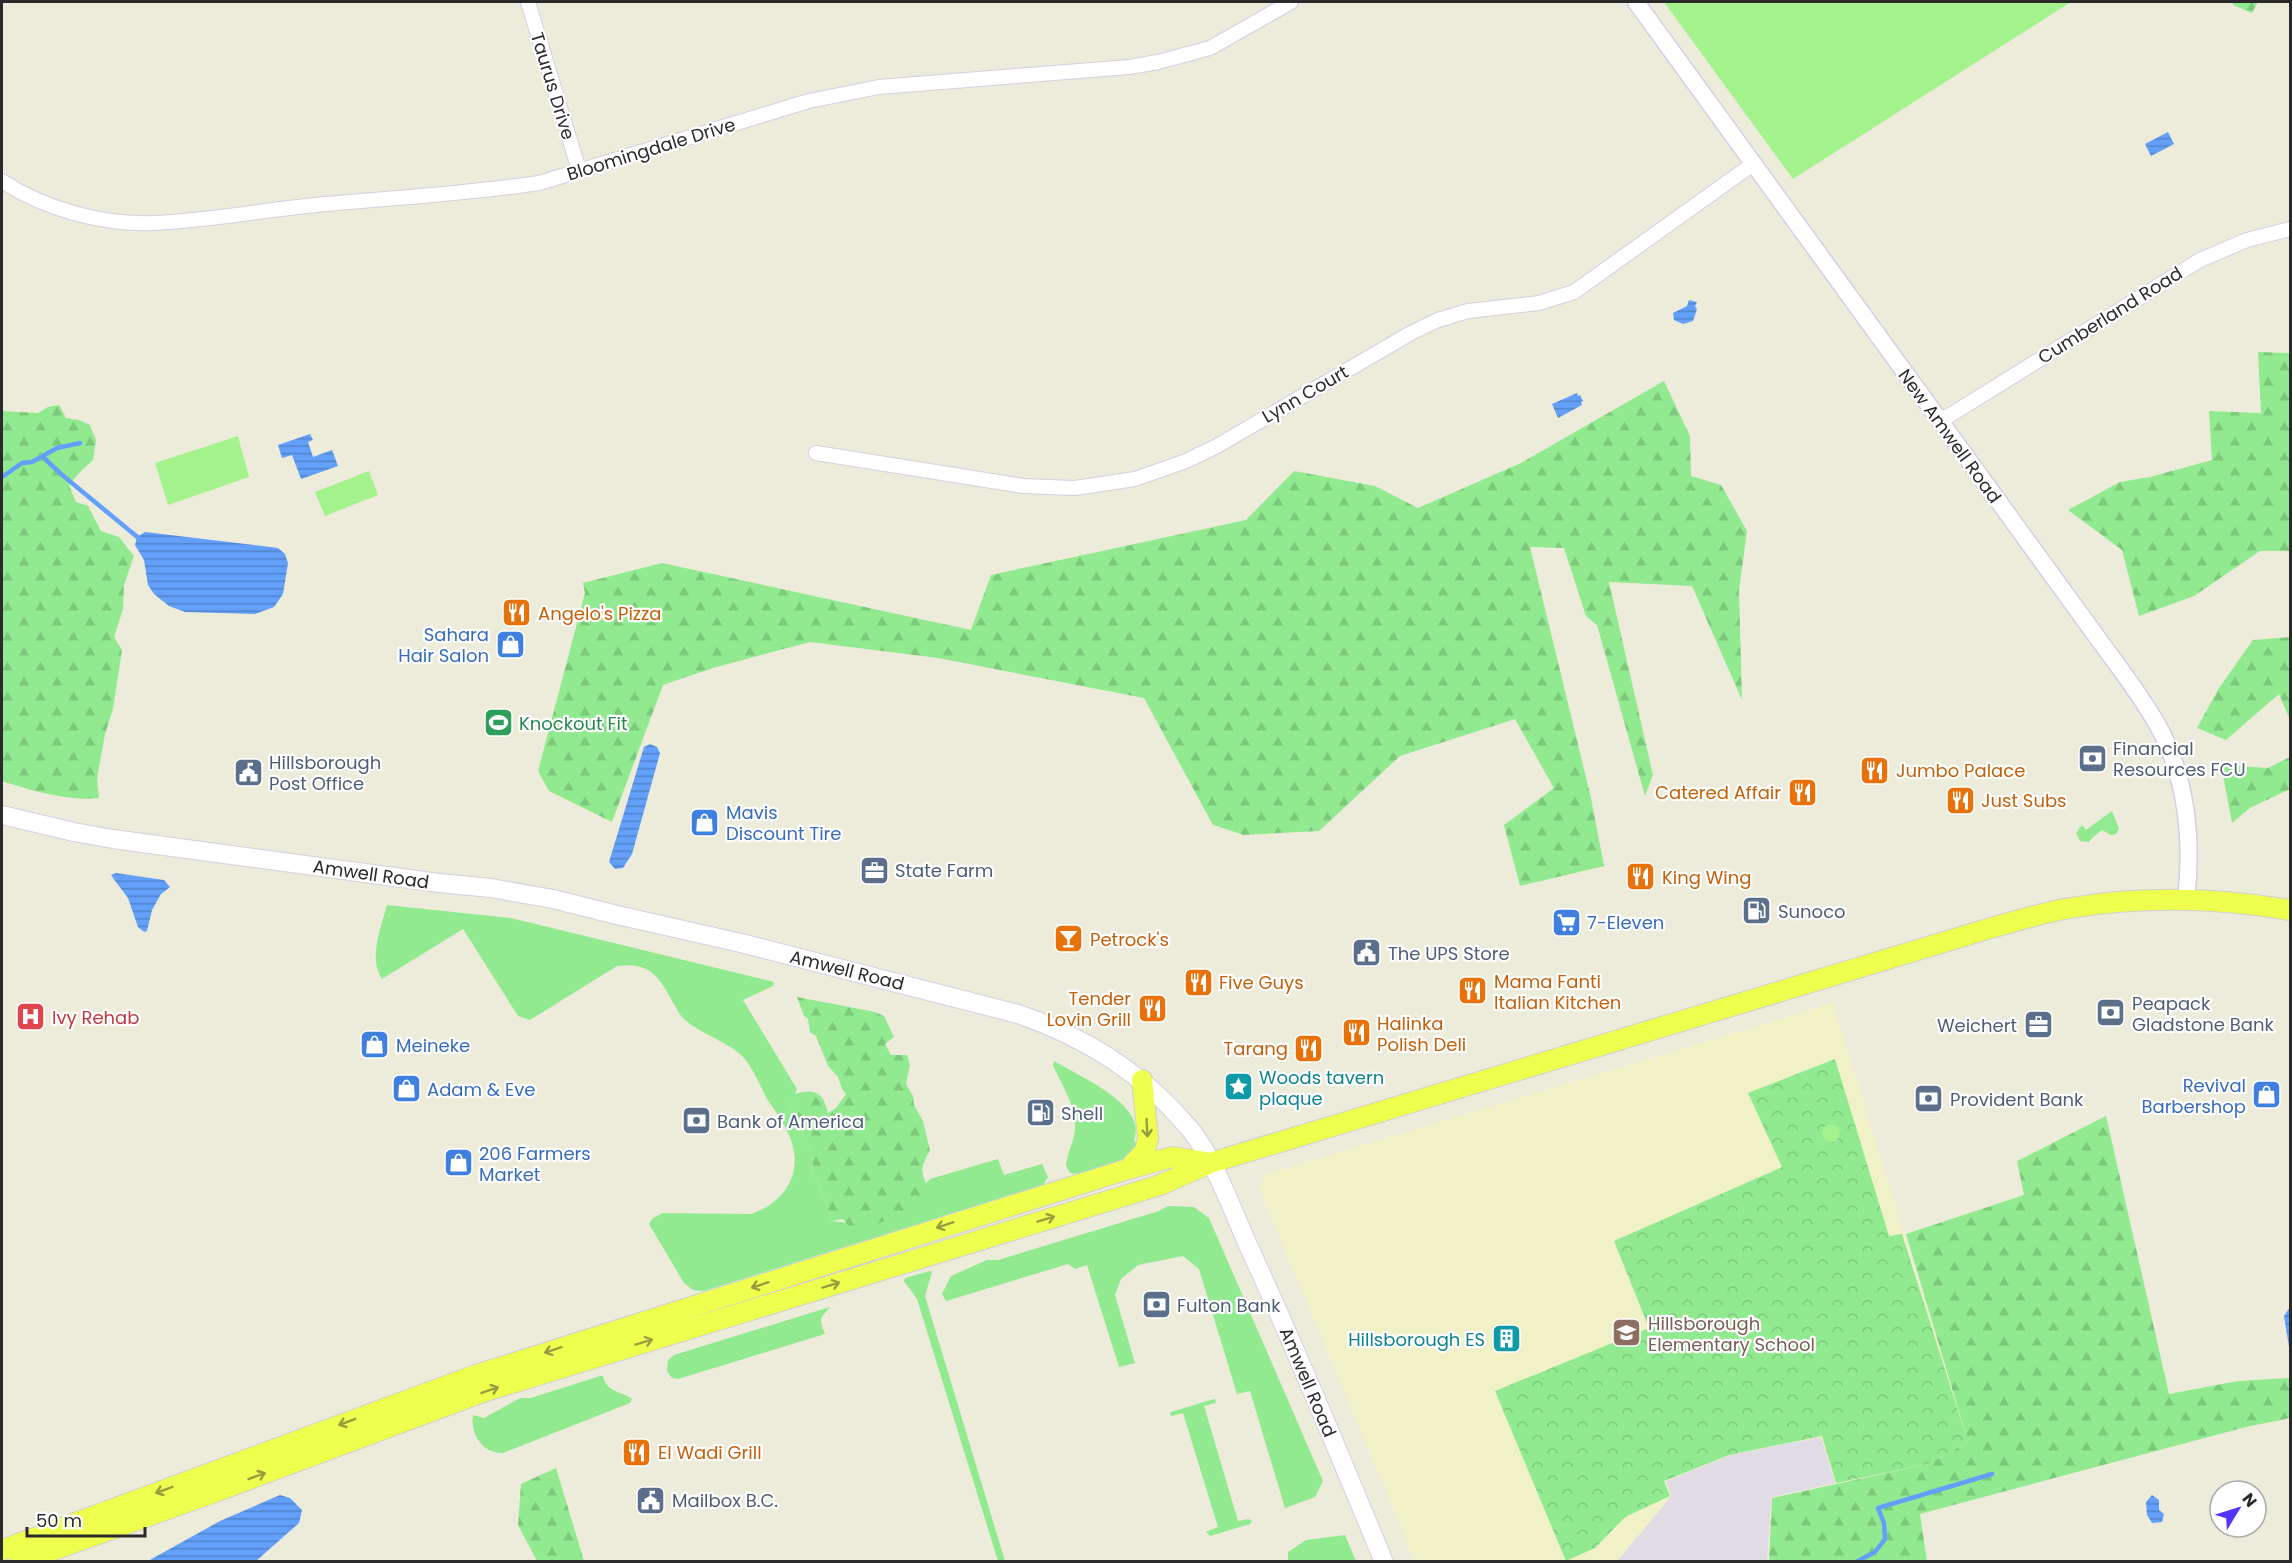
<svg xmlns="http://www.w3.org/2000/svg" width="2292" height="1563" font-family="Poppins,sans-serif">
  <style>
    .industrial { fill: #e1dbe5 }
    .education { fill: #f1f1c7 }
    .grass { fill: #91ea90 }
    .forest { fill: url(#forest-firs) }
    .park { fill: url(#park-crowns) }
    .pitch { fill: #a4f28b }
    .water { fill: url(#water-rules) }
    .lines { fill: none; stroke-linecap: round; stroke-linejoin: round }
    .stream { stroke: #62a0fb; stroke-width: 4.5 }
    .minor-casing { stroke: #d2cfe4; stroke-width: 16 }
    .tertiary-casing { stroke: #d2cfe4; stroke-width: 19 }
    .secondary-casing { stroke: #d2cfe4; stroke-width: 20 }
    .primary-casing { stroke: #d0d0d0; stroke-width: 22 }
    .minor { stroke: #fff; stroke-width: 14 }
    .tertiary { stroke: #fff; stroke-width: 16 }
    .secondary { stroke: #fff; stroke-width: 18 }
    .primary { stroke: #eeff4e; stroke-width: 20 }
    .oneway { stroke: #969f3e }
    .labels { text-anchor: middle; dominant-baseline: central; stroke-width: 4.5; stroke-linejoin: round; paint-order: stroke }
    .street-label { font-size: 18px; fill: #2a2a2a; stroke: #fff }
    .food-label { font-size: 18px; fill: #c56008; stroke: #fff; text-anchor: start }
    .shop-label { font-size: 18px; fill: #366cbe; stroke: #fff; text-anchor: start }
    .leisure-label { font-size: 18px; fill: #27864d; stroke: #fff; text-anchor: start }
    .service-label { font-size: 18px; fill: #4e5e75; stroke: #fff; text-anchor: start }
    .health-label { font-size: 18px; fill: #be3a42; stroke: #fff; text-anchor: start }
    .culture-label { font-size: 18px; fill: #0d838f; stroke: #fff; text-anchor: start }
    .education-label { font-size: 18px; fill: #785e54; stroke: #fff; text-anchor: start }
  </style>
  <defs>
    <pattern id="forest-firs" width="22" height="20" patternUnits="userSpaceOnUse" patternTransform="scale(1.5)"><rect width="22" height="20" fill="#91ea90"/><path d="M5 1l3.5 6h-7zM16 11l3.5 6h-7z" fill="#7dc97c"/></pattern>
    <pattern id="park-crowns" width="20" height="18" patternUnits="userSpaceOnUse" patternTransform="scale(1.5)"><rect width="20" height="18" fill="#91ea90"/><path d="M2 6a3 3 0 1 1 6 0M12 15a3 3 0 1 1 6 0" fill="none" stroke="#7dc97c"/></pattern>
    <pattern id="water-rules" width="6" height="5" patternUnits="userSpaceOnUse" patternTransform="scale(1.5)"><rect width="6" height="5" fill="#62a0fb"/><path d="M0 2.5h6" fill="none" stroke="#5183cb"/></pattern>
  </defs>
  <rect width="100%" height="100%" fill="#edebda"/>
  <path class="industrial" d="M1822,1437L1835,1483L1771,1497L1767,1561L1612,1562L1619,1559L1671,1496L1665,1481L1730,1455Z"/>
  <path class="education" d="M1833,1003L1968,1442L1835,1483L1821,1437L1730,1455L1666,1481L1671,1496L1619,1559L1612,1561H1415L1260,1190L1264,1175Z"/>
  <path class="grass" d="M2112,811L2119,829L2116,834L2111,835L2102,830L2093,837L2089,842L2080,841L2076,833L2082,825L2086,830Z
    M387,905L511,918L774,982L773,986L743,1000L797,1089L790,1107L795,1115L796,1129L803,1132C806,1148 817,1154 811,1171L818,1179L832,1221L856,1224L896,1216L930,1179L998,1159L1004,1175L1042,1164L1048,1177L1043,1185L704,1291L693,1290L684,1283L649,1224L653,1218L663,1213L751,1214C784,1203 803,1175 791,1140C786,1125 774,1110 766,1097C760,1085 750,1062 740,1054C725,1041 695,1031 682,1017C679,1014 677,1009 675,1006C660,979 652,961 617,966L530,1020L518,1016L463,929L382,979C368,958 381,928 387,905Z
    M1054,1061C1076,1074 1123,1095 1133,1119C1137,1127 1136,1133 1134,1141L1139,1144C1137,1146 1136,1150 1134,1152C1126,1161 1081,1176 1070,1173L1066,1166C1067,1153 1074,1142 1075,1129C1077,1107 1061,1084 1053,1065Z
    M1168,1206L1194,1207L1209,1218L1323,1481L1315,1497L1285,1508L1250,1391L1237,1394L1199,1269L1183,1256L1138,1265L1121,1279L1115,1295L1135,1363L1119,1367L1087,1265L1075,1269L1068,1264L946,1301L942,1294L951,1276L987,1260H998L1159,1211Z
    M930,1271L932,1272L925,1296L1005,1561H998L917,1299L904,1281L905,1278Z
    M830,1307C819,1320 819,1318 825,1334L678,1379L672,1378L667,1371L668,1360L674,1355Z
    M600,1376H603C606,1392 621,1391 632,1399L630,1403L503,1453C482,1454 470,1433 473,1415L484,1418L520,1398H531Z
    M1214,1399L1216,1400L1215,1403L1204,1406L1238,1521L1248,1519L1252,1521L1250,1524L1210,1536L1206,1532L1218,1527L1183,1413L1172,1416L1170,1414L1171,1412Z
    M1345,1535L1356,1561H1288V1552L1306,1540Z"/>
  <path class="forest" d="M2232,2H2258L2252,13L2233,5Z
    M2258,352L2290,353V551H2260L2194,596L2139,616L2122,550L2068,510L2120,482L2150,477L2212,460L2209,411L2261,413Z
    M1664,381L1690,436L1691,476L1721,485L1747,531L1739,590L1742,700L1692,586L1609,582L1653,775L1645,796L1597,625L1586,616L1564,548L1530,547L1591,798L1604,866L1520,886L1504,825L1554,788L1515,719L1400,756L1319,831L1244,835L1213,825L1144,698L938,658L810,642L713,668L663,685L612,822L549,791L538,771L585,593L583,583L662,563L971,630L991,575L1246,520L1294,471L1375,486L1418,508L1521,463Z
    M59,405L66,418L79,420L90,425L96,440L93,460L80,472L69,485L76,502L88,506L101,531L119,537L134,556L124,585L123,609L114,637L122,650L113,709L105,734L97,779L99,798C72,802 28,790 2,781V411L38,413L48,407Z
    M2290,637V720L2279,694L2226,740L2197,728L2219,688L2253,640Z
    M2290,757V789L2250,808L2232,823L2221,765L2268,768Z
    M797,997L875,1012L884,1016L894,1037L885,1044L891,1055H907L910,1065L906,1084L913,1096L914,1105L923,1121L930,1151C918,1170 922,1173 930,1193C921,1202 913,1213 901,1218C897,1220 892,1219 887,1220C866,1227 862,1243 843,1219L832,1221L818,1179L811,1171C817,1154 806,1148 803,1132L796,1129L795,1115L790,1107L794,1094C815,1088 823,1092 828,1113L836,1108L846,1094L842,1089L838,1077L828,1066L816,1036L810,1032L808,1019L804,1016Z
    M2106,1116L2169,1394L2238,1381L2290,1378V1418L2246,1427L1920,1514L1927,1561L1769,1562L1772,1498L1928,1464L1968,1442L1906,1234L2024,1195L2017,1161Z
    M556,1468L584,1561H537L518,1525L521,1484Z"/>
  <path class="park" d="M1835,1059L1889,1236L1902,1234L1968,1442L1928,1464L1836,1483L1822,1436L1729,1455L1664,1481L1670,1496L1625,1517L1595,1548L1566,1561L1495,1391L1649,1328L1614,1241L1782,1167L1748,1093Z"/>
  <path class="pitch" d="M1664,2H2071L1793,179Z
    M238,436L249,477L168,505L155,463Z
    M369,471L378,495L325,516L315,492Z
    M1822 1133a9 9 0 1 1 18 0a9 9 0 1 1-18 0Z"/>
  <path class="water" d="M2168,132L2174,144L2151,156L2145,144Z
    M1689,300L1697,302L1695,306L1697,309L1693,321L1683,324L1674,320L1673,313L1687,306Z
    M1577,393L1578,396L1580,395L1583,401L1581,402L1582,405L1558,418L1552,404Z
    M310,434L313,440L308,442L313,457L332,450L338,466L301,479L292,455L282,458L278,445Z
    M145,532L278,548L285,554L288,563L283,594L274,607L255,614L185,612L169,606L154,594L148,585L144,560L135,545L137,537Z
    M650,744L657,747L660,753L632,854L623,868L615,869L609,862L644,747Z
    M116,873L164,880L170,887L161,894L152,910L147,931L144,932L138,927L128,898L113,878L111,875Z
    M2290,1307V1353L2284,1316Z
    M280,1495L290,1498L302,1510L299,1523L256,1561H148L220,1521Z
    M2152,1495L2159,1500V1510L2164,1514L2162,1522L2152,1523L2147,1515L2146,1502Z"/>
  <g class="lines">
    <path class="stream" d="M43,457L61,474L141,540
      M2,477L22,463L32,462L57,448L80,443
      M1856,1562L1875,1552L1885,1539L1884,1523L1878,1508L1992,1474"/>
    <defs>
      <path id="minor" d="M528,2L579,170
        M2,181C44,209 103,225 153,223C208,221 262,210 316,205C391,198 465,194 539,183L809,101L879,87L1129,67L1158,62L1210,48L1291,2
        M1939,422L2200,260L2247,240L2290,229
        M816,453L1023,486L1075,488L1135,479L1186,461L1217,446L1411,333L1438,320L1468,311L1539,303L1574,292L1753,164"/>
      <path id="tertiary" d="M1636,2L2102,644C2121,670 2141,696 2157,724C2187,777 2193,841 2186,900"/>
      <path id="secondary" d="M2,815L74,832L113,839L439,883L491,888L553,899L617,915L741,943L1018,1014C1085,1037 1143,1073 1189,1128C1212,1155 1233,1211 1248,1245C1296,1349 1340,1456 1384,1562"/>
      <path id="primary" d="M1128,1169L1145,1151L1148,1138L1142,1080
        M2,1550L476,1375L1128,1169L1172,1157L1210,1163
        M20,1562L204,1496L486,1391L1160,1185L1210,1163L1994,927C2020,920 2045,912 2070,908C2143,896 2218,898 2290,910"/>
    </defs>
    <use href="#minor" class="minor-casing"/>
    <use href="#tertiary" class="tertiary-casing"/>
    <use href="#secondary" class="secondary-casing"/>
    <use href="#primary" class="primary-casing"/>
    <use href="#minor" class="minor"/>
    <use href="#tertiary" class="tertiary"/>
    <use href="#secondary" class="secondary"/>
    <use href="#primary" class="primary"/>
  </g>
  <defs><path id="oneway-shaft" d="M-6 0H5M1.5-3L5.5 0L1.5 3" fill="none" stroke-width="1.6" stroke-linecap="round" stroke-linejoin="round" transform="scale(1.5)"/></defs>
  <g class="oneway">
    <use href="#oneway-shaft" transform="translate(1147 1128) rotate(87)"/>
    <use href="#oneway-shaft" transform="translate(1046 1219) rotate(-17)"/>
    <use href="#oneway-shaft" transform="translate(945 1225) rotate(162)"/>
    <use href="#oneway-shaft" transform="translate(760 1285) rotate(162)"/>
    <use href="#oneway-shaft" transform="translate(831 1285) rotate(-17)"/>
    <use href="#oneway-shaft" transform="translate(644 1342) rotate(-17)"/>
    <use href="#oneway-shaft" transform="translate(553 1350) rotate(162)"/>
    <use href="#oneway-shaft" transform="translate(490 1390) rotate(-19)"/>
    <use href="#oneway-shaft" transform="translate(347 1422) rotate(159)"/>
    <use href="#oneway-shaft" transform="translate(257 1476) rotate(-20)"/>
    <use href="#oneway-shaft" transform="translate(164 1490) rotate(160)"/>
  </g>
  <defs>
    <symbol id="restaurant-square" viewBox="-11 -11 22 22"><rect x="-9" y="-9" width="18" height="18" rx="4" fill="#e8710a" stroke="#fff"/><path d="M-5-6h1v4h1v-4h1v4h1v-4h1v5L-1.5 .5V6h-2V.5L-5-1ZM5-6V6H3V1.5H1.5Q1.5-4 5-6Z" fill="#fff"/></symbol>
    <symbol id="shop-square" viewBox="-11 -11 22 22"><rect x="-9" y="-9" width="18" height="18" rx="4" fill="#3f7fe0" stroke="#fff"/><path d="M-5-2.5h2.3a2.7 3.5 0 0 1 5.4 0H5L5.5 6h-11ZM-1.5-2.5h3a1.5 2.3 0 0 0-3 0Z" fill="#fff"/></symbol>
    <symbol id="stadium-square" viewBox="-11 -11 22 22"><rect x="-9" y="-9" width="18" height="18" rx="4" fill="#2e9e5b" stroke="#fff"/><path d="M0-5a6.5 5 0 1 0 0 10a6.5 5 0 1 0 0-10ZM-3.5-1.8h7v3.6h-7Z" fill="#fff"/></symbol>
    <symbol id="bank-square" viewBox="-11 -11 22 22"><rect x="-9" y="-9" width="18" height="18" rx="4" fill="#5c6f8a" stroke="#fff"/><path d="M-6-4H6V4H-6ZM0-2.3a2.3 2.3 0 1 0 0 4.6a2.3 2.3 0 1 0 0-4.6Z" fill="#fff"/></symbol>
    <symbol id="civic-square" viewBox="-11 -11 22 22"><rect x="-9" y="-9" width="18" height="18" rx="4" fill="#5c6f8a" stroke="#fff"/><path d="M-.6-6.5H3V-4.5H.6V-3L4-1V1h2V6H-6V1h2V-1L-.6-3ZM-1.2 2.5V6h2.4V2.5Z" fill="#fff"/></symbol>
    <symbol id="office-square" viewBox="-11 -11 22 22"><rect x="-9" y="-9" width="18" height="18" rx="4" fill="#5c6f8a" stroke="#fff"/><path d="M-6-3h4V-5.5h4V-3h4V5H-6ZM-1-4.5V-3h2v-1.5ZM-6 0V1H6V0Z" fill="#fff"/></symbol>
    <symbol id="fuel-square" viewBox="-11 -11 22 22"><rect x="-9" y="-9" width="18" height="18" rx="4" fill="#5c6f8a" stroke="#fff"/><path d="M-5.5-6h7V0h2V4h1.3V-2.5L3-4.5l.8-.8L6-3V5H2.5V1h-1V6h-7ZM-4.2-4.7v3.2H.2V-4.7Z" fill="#fff"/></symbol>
    <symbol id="supermarket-square" viewBox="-11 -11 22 22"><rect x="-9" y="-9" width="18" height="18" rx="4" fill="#3f7fe0" stroke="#fff"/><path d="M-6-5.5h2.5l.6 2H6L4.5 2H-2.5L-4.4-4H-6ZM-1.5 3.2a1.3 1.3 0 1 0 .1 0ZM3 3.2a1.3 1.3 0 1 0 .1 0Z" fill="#fff"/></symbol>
    <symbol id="bar-square" viewBox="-11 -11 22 22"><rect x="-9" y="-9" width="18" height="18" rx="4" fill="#e8710a" stroke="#fff"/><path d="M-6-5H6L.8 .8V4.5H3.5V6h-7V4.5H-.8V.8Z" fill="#fff"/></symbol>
    <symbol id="hospital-square" viewBox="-11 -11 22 22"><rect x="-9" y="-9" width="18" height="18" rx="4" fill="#e0444e" stroke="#fff"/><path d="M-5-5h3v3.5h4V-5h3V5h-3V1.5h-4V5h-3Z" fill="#fff"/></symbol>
    <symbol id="sight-square" viewBox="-11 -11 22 22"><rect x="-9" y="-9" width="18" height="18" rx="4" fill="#0f9aa8" stroke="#fff"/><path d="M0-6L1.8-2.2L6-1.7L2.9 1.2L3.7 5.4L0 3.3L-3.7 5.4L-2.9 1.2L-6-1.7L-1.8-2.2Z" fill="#fff"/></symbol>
    <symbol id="school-square" viewBox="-11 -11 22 22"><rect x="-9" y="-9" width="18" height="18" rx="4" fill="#8d6e63" stroke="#fff"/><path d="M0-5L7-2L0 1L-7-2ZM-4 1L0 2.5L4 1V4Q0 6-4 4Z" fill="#fff"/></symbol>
    <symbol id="building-square" viewBox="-11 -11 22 22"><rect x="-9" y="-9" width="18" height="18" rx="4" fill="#0f9aa8" stroke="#fff"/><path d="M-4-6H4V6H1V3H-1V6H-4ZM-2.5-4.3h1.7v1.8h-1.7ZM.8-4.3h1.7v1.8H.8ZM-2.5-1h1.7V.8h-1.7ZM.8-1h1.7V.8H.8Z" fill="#fff"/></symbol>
  </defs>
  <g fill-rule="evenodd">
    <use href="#restaurant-square" x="500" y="596" width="33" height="33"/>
    <use href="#shop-square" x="494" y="628" width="33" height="33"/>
    <use href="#stadium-square" x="482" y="706" width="33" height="33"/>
    <use href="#bank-square" x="2076" y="742" width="33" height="33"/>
    <use href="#restaurant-square" x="1858" y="754" width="33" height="33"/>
    <use href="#civic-square" x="232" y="756" width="33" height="33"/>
    <use href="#restaurant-square" x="1786" y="776" width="33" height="33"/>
    <use href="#restaurant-square" x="1944" y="784" width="33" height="33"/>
    <use href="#shop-square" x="688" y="806" width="33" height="33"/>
    <use href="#office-square" x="858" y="854" width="33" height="33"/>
    <use href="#restaurant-square" x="1624" y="860" width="33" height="33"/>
    <use href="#fuel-square" x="1740" y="894" width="33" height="33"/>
    <use href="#supermarket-square" x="1550" y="906" width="33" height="33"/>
    <use href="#bar-square" x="1052" y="922" width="33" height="33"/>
    <use href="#civic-square" x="1350" y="936" width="33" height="33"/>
    <use href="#restaurant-square" x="1182" y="966" width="33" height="33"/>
    <use href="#restaurant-square" x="1456" y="974" width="33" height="33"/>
    <use href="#restaurant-square" x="1136" y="992" width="33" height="33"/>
    <use href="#bank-square" x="2094" y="996" width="33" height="33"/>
    <use href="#hospital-square" x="14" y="1000" width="33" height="33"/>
    <use href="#office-square" x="2022" y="1008" width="33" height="33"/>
    <use href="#restaurant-square" x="1340" y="1016" width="33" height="33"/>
    <use href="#shop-square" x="358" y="1028" width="33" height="33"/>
    <use href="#restaurant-square" x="1292" y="1032" width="33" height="33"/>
    <use href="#sight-square" x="1222" y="1070" width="33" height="33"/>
    <use href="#shop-square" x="390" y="1072" width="33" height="33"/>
    <use href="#shop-square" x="2250" y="1078" width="33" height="33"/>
    <use href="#bank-square" x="1912" y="1082" width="33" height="33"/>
    <use href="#fuel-square" x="1024" y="1096" width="33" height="33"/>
    <use href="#bank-square" x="680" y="1104" width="33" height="33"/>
    <use href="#shop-square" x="442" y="1146" width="33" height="33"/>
    <use href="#bank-square" x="1140" y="1288" width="33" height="33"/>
    <use href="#school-square" x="1610" y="1316" width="33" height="33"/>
    <use href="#building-square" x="1490" y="1322" width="33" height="33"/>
    <use href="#restaurant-square" x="620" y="1436" width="33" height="33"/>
    <use href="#civic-square" x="634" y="1484" width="33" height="33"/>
  </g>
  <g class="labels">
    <g class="street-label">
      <text transform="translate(553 86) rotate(73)">Taurus Drive</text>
      <text transform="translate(651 149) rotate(-17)">Bloomingdale Drive</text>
      <text transform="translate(2110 315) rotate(-32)">Cumberland Road</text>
      <text transform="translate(1305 394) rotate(-30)">Lynn Court</text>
      <text transform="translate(1950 436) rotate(54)">New Amwell Road</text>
      <text transform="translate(371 874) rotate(8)">Amwell Road</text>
      <text transform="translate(847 970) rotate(14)">Amwell Road</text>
      <text transform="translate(1308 1382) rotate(67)">Amwell Road</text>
    </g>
    <g class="food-label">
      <text x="538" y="613">Angelo's Pizza</text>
      <text x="1896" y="770">Jumbo Palace</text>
      <text x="1781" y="792" text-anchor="end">Catered Affair</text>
      <text x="1981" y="800">Just Subs</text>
      <text x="1662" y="877">King Wing</text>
      <text x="1090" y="939">Petrock's</text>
      <text x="1494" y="981">Mama Fanti<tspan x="1494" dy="21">Italian Kitchen</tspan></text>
      <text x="1219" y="982">Five Guys</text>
      <text x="1131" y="998" text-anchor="end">Tender<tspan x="1131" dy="21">Lovin Grill</tspan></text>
      <text x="1377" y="1023">Halinka<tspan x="1377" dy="21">Polish Deli</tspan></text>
      <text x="1288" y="1048" text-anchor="end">Tarang</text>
      <text x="658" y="1452">El Wadi Grill</text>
    </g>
    <g class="shop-label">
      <text x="489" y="634" text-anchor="end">Sahara<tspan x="489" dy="21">Hair Salon</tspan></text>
      <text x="726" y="812">Mavis<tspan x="726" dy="21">Discount Tire</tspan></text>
      <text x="1587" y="922">7-Eleven</text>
      <text x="396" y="1045">Meineke</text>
      <text x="2246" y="1085" text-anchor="end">Revival<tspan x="2246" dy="21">Barbershop</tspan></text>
      <text x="427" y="1089">Adam &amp; Eve</text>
      <text x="479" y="1153">206 Farmers<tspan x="479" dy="21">Market</tspan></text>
    </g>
    <g class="leisure-label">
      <text x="519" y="723">Knockout Fit</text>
    </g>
    <g class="service-label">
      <text x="2113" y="748">Financial<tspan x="2113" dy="21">Resources FCU</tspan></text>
      <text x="269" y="762">Hillsborough<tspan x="269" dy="21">Post Office</tspan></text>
      <text x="895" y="870">State Farm</text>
      <text x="1778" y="911">Sunoco</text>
      <text x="1388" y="953">The UPS Store</text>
      <text x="2132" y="1003">Peapack<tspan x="2132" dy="21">Gladstone Bank</tspan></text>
      <text x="2017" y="1025" text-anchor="end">Weichert</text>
      <text x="1950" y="1099">Provident Bank</text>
      <text x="1061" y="1113">Shell</text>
      <text x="717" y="1121">Bank of America</text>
      <text x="1177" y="1305">Fulton Bank</text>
      <text x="672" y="1500">Mailbox B.C.</text>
    </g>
    <g class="health-label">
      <text x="52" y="1017">Ivy Rehab</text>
    </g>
    <g class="culture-label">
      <text x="1259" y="1077">Woods tavern<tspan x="1259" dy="21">plaque</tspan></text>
      <text x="1485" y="1339" text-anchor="end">Hillsborough ES</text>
    </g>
    <g class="education-label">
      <text x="1648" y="1323">Hillsborough<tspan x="1648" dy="21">Elementary School</tspan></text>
    </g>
  </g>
  <rect width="2292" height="1563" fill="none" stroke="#2a2a2a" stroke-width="6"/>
  <g transform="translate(2238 1509) rotate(52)"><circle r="28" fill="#ffffff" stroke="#aaaaaa" stroke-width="1.5"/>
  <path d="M0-4.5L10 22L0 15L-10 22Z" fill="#5235ff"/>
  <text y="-9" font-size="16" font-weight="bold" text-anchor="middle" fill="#2a2a2a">N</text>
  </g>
  <path d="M27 1527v9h118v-9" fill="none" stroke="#2a2a2a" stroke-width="3"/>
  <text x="36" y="1527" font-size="18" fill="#2a2a2a" stroke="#ffffff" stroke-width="4.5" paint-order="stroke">50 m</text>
</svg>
